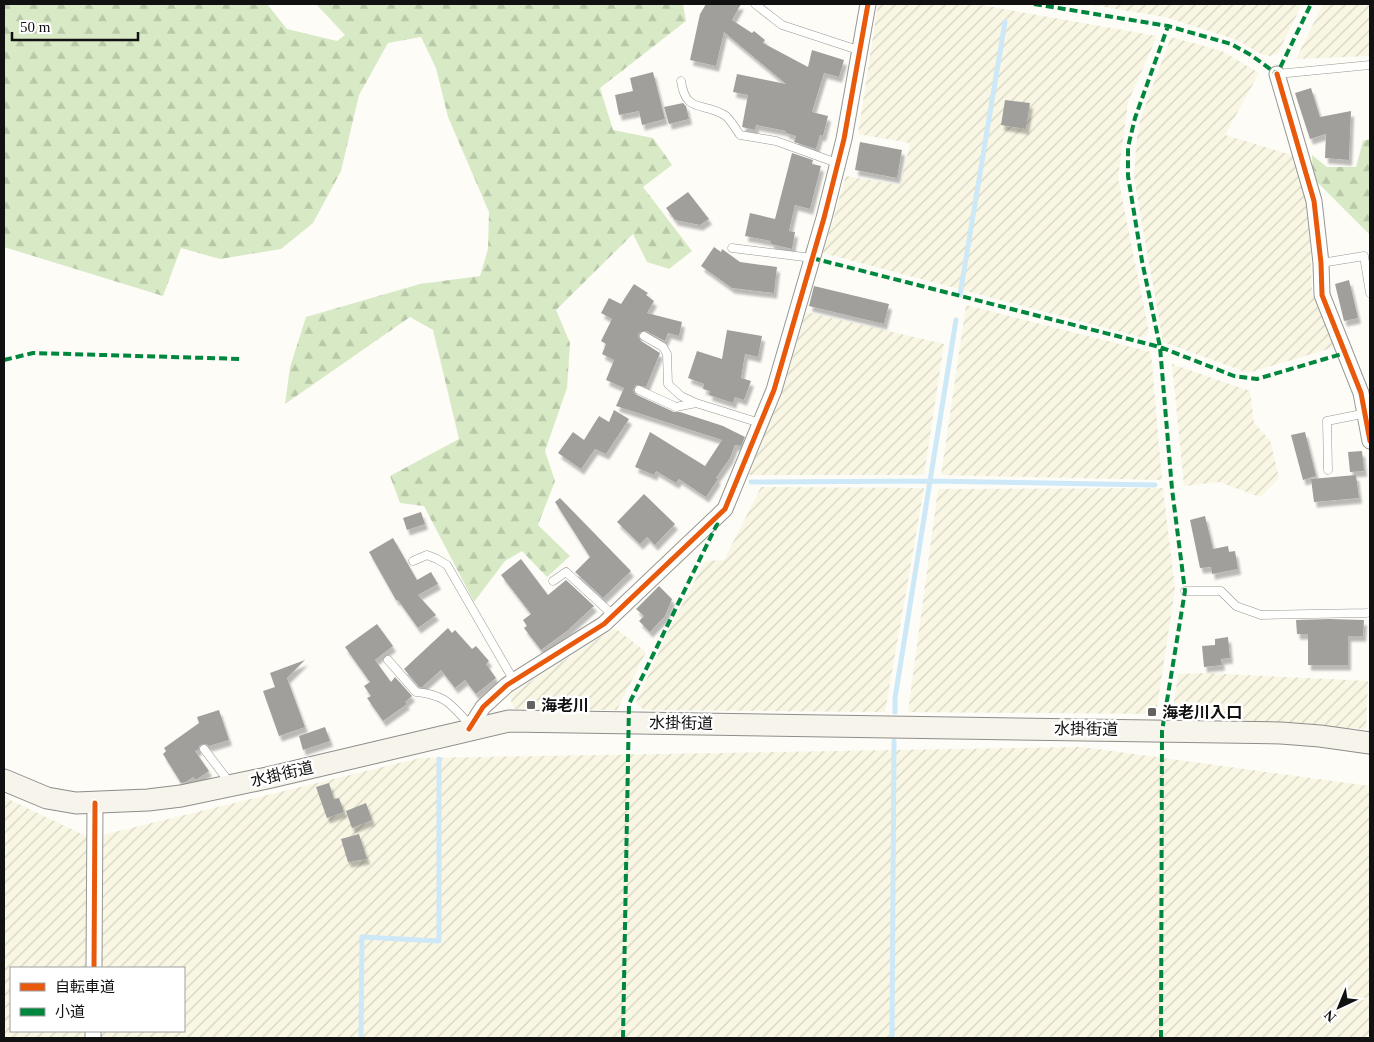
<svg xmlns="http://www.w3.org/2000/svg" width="1374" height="1042" font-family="'Times New Roman','Noto Sans JP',serif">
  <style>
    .farmland { fill: url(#farmland-furrows); fill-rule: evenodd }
    .forest { fill: url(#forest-firs) }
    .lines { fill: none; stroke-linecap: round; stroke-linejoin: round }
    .stream { stroke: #cde8f7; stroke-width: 5 }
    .building { fill: #a19f9c; filter: url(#shadow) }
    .service-casing { stroke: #979795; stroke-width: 9 }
    .minor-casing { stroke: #979795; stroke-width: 17 }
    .secondary-casing { stroke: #8e8d8b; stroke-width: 23 }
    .service { stroke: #fffffe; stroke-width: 8 }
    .minor { stroke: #fffffe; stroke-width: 15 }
    .secondary { stroke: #f6f4eb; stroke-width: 21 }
    .quiet { stroke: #00873e; stroke-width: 4; stroke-dasharray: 8 4; stroke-linecap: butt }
    .cycleway-casing { stroke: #fff; stroke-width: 8 }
    .cycleway { stroke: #e8590c; stroke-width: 5 }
    .poi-dot { fill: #646362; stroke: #fff; stroke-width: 2 }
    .labels { text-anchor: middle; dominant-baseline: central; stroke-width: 5; stroke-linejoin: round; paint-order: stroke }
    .poi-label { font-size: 16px; font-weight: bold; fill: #111; stroke: #fff; text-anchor: start }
    .street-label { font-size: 16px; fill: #111; stroke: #fff }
  </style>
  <defs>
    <pattern id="farmland-furrows" width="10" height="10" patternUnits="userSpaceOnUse" patternTransform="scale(1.25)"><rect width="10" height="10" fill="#f9f7e4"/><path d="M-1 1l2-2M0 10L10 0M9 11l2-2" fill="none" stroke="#d4d3c3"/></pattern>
    <pattern id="forest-firs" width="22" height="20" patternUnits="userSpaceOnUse" patternTransform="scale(1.25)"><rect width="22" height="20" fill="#d8eac5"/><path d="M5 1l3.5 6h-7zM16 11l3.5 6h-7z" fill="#b8c8a8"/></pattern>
    <filter id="shadow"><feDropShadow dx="3" dy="5.5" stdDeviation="1" flood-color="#0004"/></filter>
  </defs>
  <rect width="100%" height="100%" fill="#fdfcf7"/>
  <path class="farmland" d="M878,4H975L1157,36L1128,102L1118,178L1149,332L1146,336L1140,337L823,253L846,176L900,185L910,143L858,134Z
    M1086,4H1302L1278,53L1270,56L1263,55L1237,40L1165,17Z
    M1323,4H1370V56L1296,59Z
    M1171,37L1222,51L1259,73L1225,135L1292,155L1309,205L1312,294L1335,347L1248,373L1163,342L1134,178L1137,136L1141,117Z
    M966,305L1151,352L1162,480L941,475Z
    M806,312L944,344L924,475H745L780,400Z
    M1172,364L1250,391L1254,423L1270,440L1279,478L1260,497L1219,482L1184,486Z
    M761,487L924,488L885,712L644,710L636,703L667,634L705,561L724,560Z
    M1163,488L1175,589L1156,714L908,712L938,489Z
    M615,628L646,652L617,710L514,709L509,695Z
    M1204,673L1368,681L1366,729L1172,716L1178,674Z
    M1082,747L1370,786V1038H4V797L90,838L420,758ZM11,968H184V1031H11Z"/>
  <path class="forest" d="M4,4H267L287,29L337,41L345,35L316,4H683L686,21L600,88L613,130L653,138L672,165L643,187L692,251L669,269L647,262L633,234L556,310L570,343L567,388L545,451L555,481L538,525L570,556L547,577L522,551L505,561L474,602L424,506L400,503L390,476L459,439L433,330L410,317L285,404L290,367L306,317L420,284L480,276L488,249L489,212L448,117L436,68L421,37L388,43L359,95L341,171L313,223L281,249L220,259L181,248L163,296L4,247Z
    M1370,139V235L1313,178L1312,155L1327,167H1356L1363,141Z"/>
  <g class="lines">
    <path class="stream" d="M960,295L1005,22
      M751,482L930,481L1155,485
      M895,712V698L956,320
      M361,1038L362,937L439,941V759
      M892,1038L894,741"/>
  </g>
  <path class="building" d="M706,4H741L732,20L752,33L754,31L765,40L763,43L808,67L812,50L844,60L839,77L824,73L812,112L828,116L823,136L820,135L816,149L794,142L796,136L786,133V131L756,125L755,130L742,127L748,95L733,92L737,74L786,84L724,32L716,66L690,60L700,14Z
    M653,72L665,119L642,125L639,111L619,115L615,95L633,91L630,78Z
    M1311,88L1320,117L1351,111L1349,160L1325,158L1326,134L1310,139L1295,93Z
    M1005,100L1030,103L1026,129L1001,125Z
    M683,103L686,106L689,119L669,124L664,107Z
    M860,142L902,150L897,178L855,170Z
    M792,153L813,160L812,164L821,166L810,209L795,205L789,231L795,232L792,249L771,244V241L745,236L750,213L775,219Z
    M688,192L709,219L700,225L675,220L666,208Z
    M714,247L721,252L722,249L740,262L777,267L774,293L732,288L701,266Z
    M1349,280L1358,318L1344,321L1335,284Z
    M634,284L648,293L646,295L654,301L647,313L682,322L679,336L668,333L665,341L646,331L639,333L638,336L641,341L660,353L646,387L636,385L633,390L635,394L674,412H680L723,426L745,437L741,446L735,445L730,458L716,478L718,479L706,497L679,479L676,483L656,471L654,475L635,467L650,432L705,466L722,440L616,406L624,388L606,380L614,360L602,354L606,344L601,341L612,319L601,313L609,298L621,304Z
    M814,286L889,304L884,324L809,306Z
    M727,330L762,336L758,357L745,354L741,378L751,381L744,400L735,397L733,403L709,395L710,391L703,389L704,384L688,378L697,351L722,359Z
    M614,410L629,419L606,454L595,449L581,469L558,453L573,432L584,440L599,416L609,422Z
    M1305,432L1316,476L1303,480L1291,435Z
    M1362,451L1364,471L1350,472L1348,452Z
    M1356,475L1359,498L1314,502L1311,479Z
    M644,494L675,524L655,545L647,537L640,544L617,522Z
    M560,498L631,571L603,598L575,572L590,557L555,502Z
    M421,512L425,524L407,530L403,518Z
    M1205,516L1213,549L1228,546L1229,552L1235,551L1238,569L1212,574L1211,567L1200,568L1190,520Z
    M393,538L417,580L431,572L438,584L418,595L436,615L418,628L398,600H396L369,552Z
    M521,559L548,595L566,580L594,606L567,631L541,650L524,628L527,626L523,620L531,614L501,575Z
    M659,586L672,599L665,616L650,632L639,621L644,616L636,609Z
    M1329,619L1364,620L1363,636H1348V665H1308V634H1297L1296,620Z
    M377,624L393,646L375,660L391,682L395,677L412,696L405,702L407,704L383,721L367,698L371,696L364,686L370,682L345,647Z
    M448,628L452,633L455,630L472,649L476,646L489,661L486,664L496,678L476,694L465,680L455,688L441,670L422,687H419L404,669Z
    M1228,637L1230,658L1221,659L1222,665L1204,667L1202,646L1215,645V639Z
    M305,660L287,678L305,727L279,736L263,691L275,687L270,673Z
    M219,710L229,740L209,746L206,744L200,745L198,750L195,751L209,771L196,780L193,777L186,782L181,783L163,754L166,751L164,748L199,723L197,717Z
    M325,727L330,741L303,750L299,736Z
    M329,783L334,799L339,798L344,812L327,818L316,787Z
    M366,803L372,820L352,828L346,811Z
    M359,834L367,859L348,862L341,839Z"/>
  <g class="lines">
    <defs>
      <path id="service" d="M755,4L782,25L858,50
        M1277,74L1370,65
        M681,81C686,115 704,101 726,116C731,121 736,129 740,135L776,141L837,163
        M732,248L812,258
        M1321,263L1364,256L1370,293
        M644,336L663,347L667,354L668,384L681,396L696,403L760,423
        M639,390L676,407L696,403
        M1328,470L1327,421L1367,413
        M413,561L427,555L437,559L447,565L514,681
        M553,581L566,572L613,615
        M1185,591H1221L1236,606L1261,615L1366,613L1370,612
        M388,660L416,692C447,695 451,705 471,726
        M204,749L230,783"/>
      <path id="minor" d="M1277,74L1314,201L1321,263L1322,295L1361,393L1370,441
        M469,729L483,707L507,685L604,624L725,509L774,390L824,218L844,139L868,4
        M94,968L95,803
        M93,1038V1031"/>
      <path id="secondary" d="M4,780L47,798L76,803L148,800L181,796L267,778L509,721L1281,733L1320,736L1370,743"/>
    </defs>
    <use href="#service" class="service-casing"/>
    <use href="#minor" class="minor-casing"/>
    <use href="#secondary" class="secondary-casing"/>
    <use href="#service" class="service"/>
    <use href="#minor" class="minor"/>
    <use href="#secondary" class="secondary"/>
    <path class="quiet" d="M1034,4L1168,26L1231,44L1251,55L1277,74L1311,4
      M812,258L1160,347L1234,376L1257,379L1345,353
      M4,360L33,353L243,359
      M623,1038L629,704L719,520
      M1161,1038L1162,731L1185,591L1172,489L1160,347L1142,261L1128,176V147L1135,118L1168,26"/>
    <defs>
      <path id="cycleway" d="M1277,74L1314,201L1321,263L1322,295L1361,393L1370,441
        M469,729L483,707L507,685L604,624L725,509L774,390L824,218L844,139L868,4
        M94,968L95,803"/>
    </defs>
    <use href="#cycleway" class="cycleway-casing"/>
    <use href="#cycleway" class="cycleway"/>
  </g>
  <g class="poi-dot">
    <rect x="526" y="700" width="10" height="10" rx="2.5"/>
    <rect x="1147" y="707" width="10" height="10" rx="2.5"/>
  </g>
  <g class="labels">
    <g class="poi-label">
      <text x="541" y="705">海老川</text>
      <text x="1162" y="712">海老川入口</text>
    </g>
    <g class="street-label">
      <text transform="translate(681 723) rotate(1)">水掛街道</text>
      <text transform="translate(1086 729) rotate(1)">水掛街道</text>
      <text transform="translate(282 774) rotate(-13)">水掛街道</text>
    </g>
  </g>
  <rect width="1374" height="1042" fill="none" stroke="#111111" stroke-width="10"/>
  <rect x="10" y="967" width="175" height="65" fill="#ffffff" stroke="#a0a0a0"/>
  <rect x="20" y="983" width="25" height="8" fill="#e8590c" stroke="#a0a0a0"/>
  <text x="55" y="992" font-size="15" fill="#111111">自転車道</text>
  <rect x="20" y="1008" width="25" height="8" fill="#00873e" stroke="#a0a0a0"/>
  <text x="55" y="1017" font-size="15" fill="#111111">小道</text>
  <g transform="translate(1339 1007) rotate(224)" stroke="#ffffff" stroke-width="4" paint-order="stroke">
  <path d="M0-4L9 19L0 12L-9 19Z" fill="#111111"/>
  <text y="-8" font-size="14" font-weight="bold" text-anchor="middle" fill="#111111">N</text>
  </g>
  <path d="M12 32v8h126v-8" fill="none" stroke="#111111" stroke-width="2.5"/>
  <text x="20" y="32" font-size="15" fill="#111111" stroke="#ffffff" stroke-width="4" paint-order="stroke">50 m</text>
</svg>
